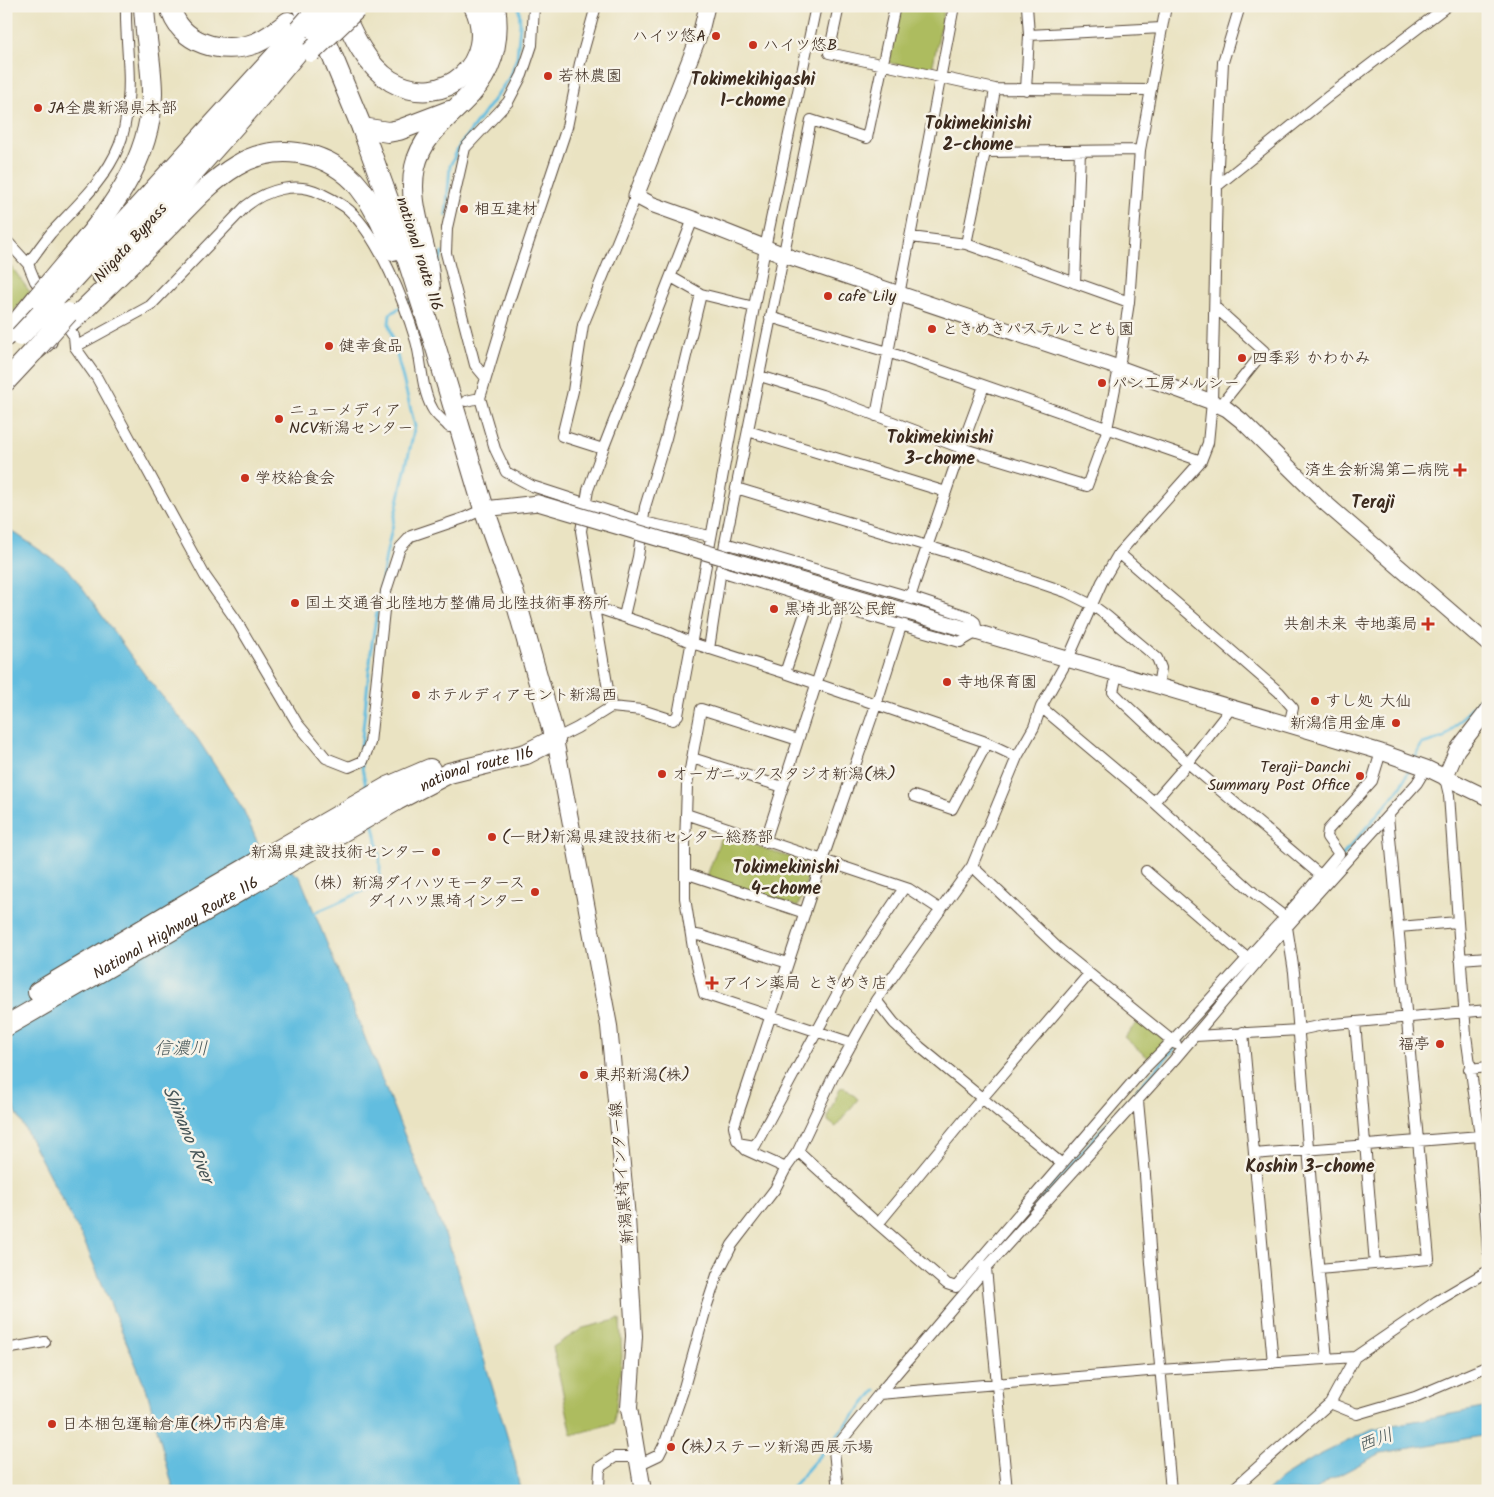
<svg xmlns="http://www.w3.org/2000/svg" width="1494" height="1497" font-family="Kalam,'Klee One',sans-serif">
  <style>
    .green { fill: #adbc5f; stroke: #74733e }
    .water { fill: #62bddf; stroke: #4e747e }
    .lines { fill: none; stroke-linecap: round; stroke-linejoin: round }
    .stream { stroke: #62bddf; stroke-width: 3 }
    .street-casing { stroke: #554637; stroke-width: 12 }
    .secondary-casing { stroke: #554637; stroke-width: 17 }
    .primary-casing { stroke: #554637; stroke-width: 18 }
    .highway-casing { stroke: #554637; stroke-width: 22 }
    .street { stroke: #fff; stroke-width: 10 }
    .secondary { stroke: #fff; stroke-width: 15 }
    .primary { stroke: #fff; stroke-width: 16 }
    .highway { stroke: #fff; stroke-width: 20 }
    .secondary-bridge-casing { stroke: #554637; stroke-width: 17; stroke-linecap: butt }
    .highway-bridge-casing { stroke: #554637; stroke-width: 22; stroke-linecap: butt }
    .secondary-bridge { stroke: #fff; stroke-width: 15 }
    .highway-bridge { stroke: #fff; stroke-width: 20 }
    .poi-dot { fill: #c8321e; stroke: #f7f3e8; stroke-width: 2 }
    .labels { text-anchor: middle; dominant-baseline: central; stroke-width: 5; stroke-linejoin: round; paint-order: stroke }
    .poi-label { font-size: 16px; fill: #3b2a1e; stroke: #f7f3e8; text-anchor: start }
    .street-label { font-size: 16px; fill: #3b2a1e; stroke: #f7f3e8 }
    .neighbourhood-label { font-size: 18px; font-weight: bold; fill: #3b2a1e; stroke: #f7f3e8 }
    .water-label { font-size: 18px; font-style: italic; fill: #475658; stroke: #f7f3e8 }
  </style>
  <rect width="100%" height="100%" fill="#f7f3e8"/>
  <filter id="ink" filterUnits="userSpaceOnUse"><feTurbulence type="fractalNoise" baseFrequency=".02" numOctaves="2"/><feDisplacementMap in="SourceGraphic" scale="10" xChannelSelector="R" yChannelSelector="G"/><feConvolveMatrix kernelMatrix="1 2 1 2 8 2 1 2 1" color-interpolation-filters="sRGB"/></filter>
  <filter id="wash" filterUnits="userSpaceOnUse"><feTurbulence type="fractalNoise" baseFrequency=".0096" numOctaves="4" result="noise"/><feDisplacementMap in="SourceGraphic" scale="20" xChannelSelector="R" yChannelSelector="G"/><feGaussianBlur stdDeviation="1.12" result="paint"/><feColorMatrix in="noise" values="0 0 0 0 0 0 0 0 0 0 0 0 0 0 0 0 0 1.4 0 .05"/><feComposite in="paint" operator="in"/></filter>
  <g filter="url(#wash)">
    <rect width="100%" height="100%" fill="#eae3c2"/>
    <path class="green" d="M898,6H945L932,69L928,71L890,63L888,59Z
      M6,259L30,292L6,320Z
      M722,834L812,865L798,907L707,876Z
      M1141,1019L1165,1041L1149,1059L1124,1037Z
      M844,1087L858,1099L836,1127L828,1121V1115L840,1088Z
      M620,1319L622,1356L614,1423L572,1435L553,1347L583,1328Z"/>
    <path class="water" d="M6,527L69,570L147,678L197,738L243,809L260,848L300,877L451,1250L515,1462L520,1491H174L147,1391L84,1241L6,1093Z
      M1488,1407V1435L1381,1453L1328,1481L1314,1491H1267L1282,1478L1314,1458L1372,1429Z"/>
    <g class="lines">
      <path class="stream" d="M446,215L450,166L459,147L510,77L517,57L520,24L519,6
        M437,269L442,253
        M360,757L372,643L386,555L415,426L389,324L390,314L413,299
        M1415,759L1422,744L1444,738L1488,690
        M361,763L367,791
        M1342,856L1401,787L1411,766
        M312,914C324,908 373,890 378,880C384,868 376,835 373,822
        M1019,1224C1092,1139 1167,1057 1242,973
        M789,1491L876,1390"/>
    </g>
  </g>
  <g filter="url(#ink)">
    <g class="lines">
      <defs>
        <path id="street" d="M839,6L829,53L995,89L1151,90
          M1029,35L1162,28
          M1026,90L1029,35L1027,6
          M985,152L1140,150
          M1217,186L1329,96L1447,6
          M911,237L966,244L1129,302
          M6,240L28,264L35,281L45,294
          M966,244L985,152L995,89
          M28,264C35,254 43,243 51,233C75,207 105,181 119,146C123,136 126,121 127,109C132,75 125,40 126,6
          M671,277L701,294L754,307
          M1075,283L1080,151
          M1215,307L1264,351L1220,406
          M770,317L888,352L1201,461
          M61,318L74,336L75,347L97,378L205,576L236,620L297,723L326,758L349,767L363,761L370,743L386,591L400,548L411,536L464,518L484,509
          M75,347L150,306L246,206C266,190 296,181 320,193C330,198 341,203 349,210C380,239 404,301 416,341C422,362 421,388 432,408C435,415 444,421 449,427L459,426
          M760,376L822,395L961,448L1087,486L1106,434L1119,368L1129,302L1140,150L1166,6
          M485,377L475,365L446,253L447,228L465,148L508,102L522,75L532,45L534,6
          M480,398L495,449L506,472L532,486L643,522L710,536
          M466,401L480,398L510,298L567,127L580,63L596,6
          M876,416L954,6
          M748,431L946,492
          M603,449L562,436L573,391L583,325L636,196
          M736,488L957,555L1066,592L1092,605L1107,616L1157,658L1161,668L1158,686
          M1119,553L1279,692L1293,708L1289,725
          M720,571L841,608L960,642L977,632L975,622L967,616L910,597L725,543
          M594,607L666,631L692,643L785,673L983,741L1017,757
          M624,616L638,557L645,507L666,438L701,294
          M709,649L725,543L811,120L867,138L895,6
          M785,673L810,598
          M1117,674L1113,692L1125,704L1188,763L1320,875
          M611,707L581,531L588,490L603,449L693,219
          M555,739L577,728L611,707L642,710L673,720L678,715L765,248L816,6
          M798,740L701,709L687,786L685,845V898L693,948L704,994L852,1043
          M692,758L783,787
          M1445,778L1449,795L1466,1035L1480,1136L1488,1251
          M914,796L952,809L987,743
          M1154,802L1188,763L1232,707
          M686,814L909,889L941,910
          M765,842L841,608
          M972,866L1059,949L1176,1044
          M1146,871L1247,958
          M685,873L805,913
          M1285,917L1339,854L1327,837L1328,830L1372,781L1381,752
          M1287,927L1294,972L1313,1210L1327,1359
          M1399,927L1457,922
          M691,934L702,936L788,963
          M1460,959L1488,957
          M876,1000L894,1023L920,1047L1062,1164
          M1355,1022L1375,1264
          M1243,1032L1273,1363
          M1195,1036L1299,1030L1323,1025L1488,1010
          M1469,1069L1488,1067
          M1138,1101L1145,1175L1151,1263L1171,1491
          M743,1144L755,1146L856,959L904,888
          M798,1151L878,1224L947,1284L956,1287L1142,1071L1172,1041L1285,917L1254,893L1154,802L1041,707
          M1254,1154L1480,1136
          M786,1168L746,1150L737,1140L734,1126L822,861L876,705L915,582L961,448L984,386
          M878,1224L972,1110L1089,974
          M984,1265L986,1268L1007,1491
          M1319,1269L1429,1259L1388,816
          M6,1349L45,1342
          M879,1394L1160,1370L1355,1357
          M1330,1403L1357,1414L1415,1397L1488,1366
          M638,1465L659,1455L665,1443L683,1391L707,1305L717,1275L732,1245L775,1189L786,1168L798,1151L833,1077L876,1000L972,866L1017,757L1034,727L1041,707L1068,659L1102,582L1119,553L1201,461L1208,443L1212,402L1217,186L1223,62L1240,6
          M601,1491L599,1487L600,1467L615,1457H637
          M838,1491L834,1450L879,1394L986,1268L1174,1060L1287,927L1417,783L1426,768
          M1231,1491L1330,1403L1355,1357L1437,1301L1488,1271"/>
        <path id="secondary" d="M707,6L701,31L636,196L651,204L693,219L784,255L1119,368L1212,402L1227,409L1242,421L1324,502L1488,644
          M484,509L538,503
          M932,619L1381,752L1426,768L1488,798
          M1445,778L1457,750L1488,710"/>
        <path id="primary" d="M555,739L609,1026L627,1218L634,1336L629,1408L643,1491"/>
        <g id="highway">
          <path d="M170,6C179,45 223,55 256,43C268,38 278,30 288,22"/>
          <path d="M302,6L315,34"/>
          <path d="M340,6C352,33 365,65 391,81C444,112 501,61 474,6"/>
          <path d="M319,24L362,128L389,202L436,348L484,509L513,591L555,739"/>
          <path d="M362,128L388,132L399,130L449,111"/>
          <path d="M102,275L254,104L305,43"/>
          <path d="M48,285C95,228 151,172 152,94C152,65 145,36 144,6"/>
          <path d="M430,288C429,279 429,270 427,261C421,230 408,199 415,167C421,139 442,122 462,103C490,77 501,44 495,6"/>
          <path d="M60,293L299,30"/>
          <path d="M73,320C104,290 135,260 165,230C187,208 209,182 236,166C274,143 322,149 354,181C372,201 383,226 393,250"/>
          <path d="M6,336L37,298"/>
          <path d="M6,381L34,351L47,340"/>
          <path d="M38,992L216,886L388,787L430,769"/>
          <path id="s1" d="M6,1026L397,800L449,773L526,754L555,739"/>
        </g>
      </defs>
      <use href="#street" class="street-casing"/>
      <use href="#secondary" class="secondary-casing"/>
      <use href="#primary" class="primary-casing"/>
      <use href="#highway" class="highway-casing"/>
      <use href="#street" class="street"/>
      <use href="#secondary" class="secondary"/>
      <use href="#primary" class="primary"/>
      <use href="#highway" class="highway"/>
      <defs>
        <path id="secondary-bridge" d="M538,503L932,619"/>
        <path id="highway-bridge" d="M299,30L320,6
          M316,31L338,6
          M311,52L356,9
          M37,298L48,285
          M20,336L60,293
          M34,351L68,313"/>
      </defs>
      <use href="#secondary-bridge" class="secondary-bridge-casing"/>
      <use href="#highway-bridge" class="highway-bridge-casing"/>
      <use href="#secondary-bridge" class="secondary-bridge"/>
      <use href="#highway-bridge" class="highway-bridge"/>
    </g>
  </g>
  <g class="poi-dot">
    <circle cx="716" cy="36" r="5"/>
    <circle cx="753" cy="45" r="5"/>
    <circle cx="548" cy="76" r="5"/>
    <circle cx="38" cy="108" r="5"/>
    <circle cx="464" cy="209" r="5"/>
    <circle cx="828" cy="296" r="5"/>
    <circle cx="932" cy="329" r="5"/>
    <circle cx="329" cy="346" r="5"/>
    <circle cx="1242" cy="358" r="5"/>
    <circle cx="1102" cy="383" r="5"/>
    <circle cx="279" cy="419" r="5"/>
    <path d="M1457.5 462.5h5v5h5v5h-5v5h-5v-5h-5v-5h5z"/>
    <circle cx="245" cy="478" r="5"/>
    <circle cx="295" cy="603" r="5"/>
    <circle cx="774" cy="609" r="5"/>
    <path d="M1425.5 616.5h5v5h5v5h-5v5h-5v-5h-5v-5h5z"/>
    <circle cx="947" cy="682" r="5"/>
    <circle cx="416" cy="695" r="5"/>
    <circle cx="1315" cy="701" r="5"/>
    <circle cx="1396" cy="723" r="5"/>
    <circle cx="662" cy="774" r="5"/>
    <circle cx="1360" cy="776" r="5"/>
    <circle cx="492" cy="837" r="5"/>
    <circle cx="436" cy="852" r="5"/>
    <circle cx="535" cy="892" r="5"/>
    <path d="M709.5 975.5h5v5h5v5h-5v5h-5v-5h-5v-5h5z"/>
    <circle cx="1440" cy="1044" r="5"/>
    <circle cx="584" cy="1075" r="5"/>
    <circle cx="52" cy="1424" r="5"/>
    <circle cx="671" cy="1447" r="5"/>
  </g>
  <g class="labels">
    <g class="poi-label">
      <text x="706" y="36" text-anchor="end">ハイツ悠A</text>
      <text x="763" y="45">ハイツ悠B</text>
      <text x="558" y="76">若林農園</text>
      <text x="48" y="108">JA全農新潟県本部</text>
      <text x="474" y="209">相互建材</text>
      <text x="838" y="296">cafe Lily</text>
      <text x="942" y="329">ときめきパステルこども園</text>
      <text x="339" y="346">健幸食品</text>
      <text x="1252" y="358">四季彩 かわかみ</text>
      <text x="1112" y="383">パン工房メルシー</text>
      <text x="289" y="410">ニューメディア<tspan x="289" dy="18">NCV新潟センター</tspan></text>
      <text x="1449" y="470" text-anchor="end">済生会新潟第二病院</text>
      <text x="255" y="478">学校給食会</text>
      <text x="305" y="603">国土交通省北陸地方整備局北陸技術事務所</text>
      <text x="784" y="609">黒埼北部公民館</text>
      <text x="1418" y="624" text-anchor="end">共創未来 寺地薬局</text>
      <text x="957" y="682">寺地保育園</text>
      <text x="426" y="695">ホテルディアモント新潟西</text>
      <text x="1325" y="701">すし処 大仙</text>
      <text x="1386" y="723" text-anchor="end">新潟信用金庫</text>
      <text x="1350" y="767" text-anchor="end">Teraji-Danchi<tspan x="1350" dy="18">Summary Post Office</tspan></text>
      <text x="672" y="774">オーガニックスタジオ新潟(株)</text>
      <text x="502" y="837">(一財)新潟県建設技術センター総務部</text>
      <text x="426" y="852" text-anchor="end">新潟県建設技術センター</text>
      <text x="525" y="883" text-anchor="end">（株）新潟ダイハツモータース<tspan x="525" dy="18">ダイハツ黒埼インター</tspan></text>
      <text x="722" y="983">アイン薬局 ときめき店</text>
      <text x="1430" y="1044" text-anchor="end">福亭</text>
      <text x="594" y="1075">東邦新潟(株)</text>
      <text x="62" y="1424">日本梱包運輸倉庫(株)市内倉庫</text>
      <text x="681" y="1447">(株)ステーツ新潟西展示場</text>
    </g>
    <g class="street-label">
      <text transform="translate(131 243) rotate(-48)">Niigata Bypass</text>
      <text transform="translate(419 254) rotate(72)">national route 116</text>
      <text stroke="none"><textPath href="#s1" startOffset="538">national route 116</textPath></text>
      <text stroke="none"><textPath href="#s1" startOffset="196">National Highway Route 116</textPath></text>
      <text transform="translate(622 1173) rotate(-95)">新潟黒埼インター線</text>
    </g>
    <g class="neighbourhood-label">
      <text x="753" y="80">Tokimekihigashi<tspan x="753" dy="21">1-chome</tspan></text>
      <text x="978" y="124">Tokimekinishi<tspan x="978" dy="21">2-chome</tspan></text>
      <text x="940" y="438">Tokimekinishi<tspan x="940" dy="21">3-chome</tspan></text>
      <text x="1373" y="503">Teraji</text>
      <text x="786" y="868">Tokimekinishi<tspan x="786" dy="21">4-chome</tspan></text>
      <text x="1310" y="1167">Koshin 3-chome</text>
    </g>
    <g class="water-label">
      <text x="181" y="1049">信濃川</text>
      <text transform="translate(187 1135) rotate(67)">Shinano River</text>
      <text transform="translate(1376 1441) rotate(-20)">西川</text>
    </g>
  </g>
  <rect width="1494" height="1497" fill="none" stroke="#f7f3e8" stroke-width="25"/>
</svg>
